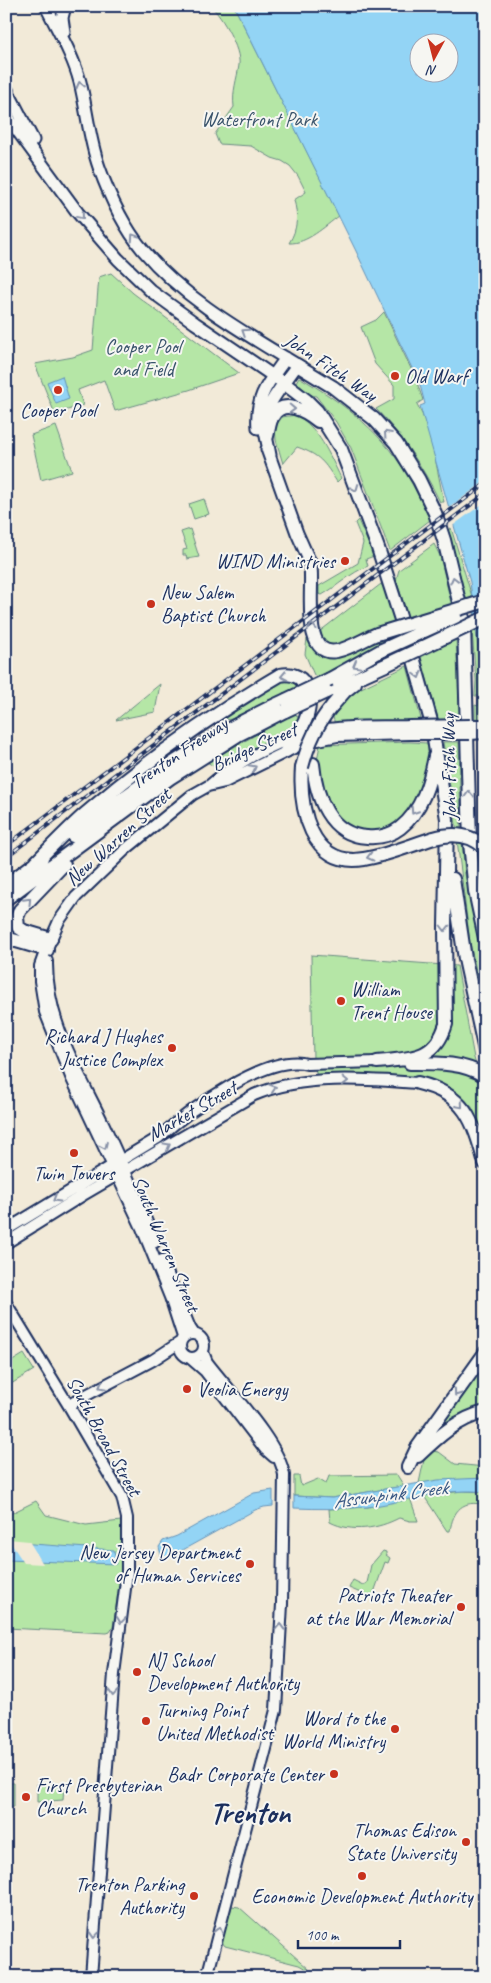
<svg xmlns="http://www.w3.org/2000/svg" width="491" height="1983" font-family="Caveat,sans-serif">
  <style>
    .green { fill: #b5e6a6; stroke: #688a82 }
    .water { fill: #93d4f5; stroke: #6392b9; fill-rule: evenodd }
    .pier { fill: #f2ead8 }
    .lines { fill: none; stroke-linecap: round; stroke-linejoin: round }
    .primary-casing { stroke: #1b2f5e; stroke-width: 14 }
    .trunk-casing { stroke: #1b2f5e; stroke-width: 15 }
    .motorway-casing { stroke: #1b2f5e; stroke-width: 16 }
    .primary { stroke: #f6f6f2; stroke-width: 10 }
    .trunk { stroke: #f6f6f2; stroke-width: 11 }
    .motorway { stroke: #f6f6f2; stroke-width: 12 }
    .rail-casing { stroke: #1b2f5e; stroke-width: 4 }
    .rail { stroke: #f6f6f2; stroke-width: 2; stroke-dasharray: 5.5; stroke-linecap: butt }
    .primary-bridge-casing { stroke: #1b2f5e; stroke-width: 14; stroke-linecap: butt }
    .motorway-bridge-casing { stroke: #1b2f5e; stroke-width: 16; stroke-linecap: butt }
    .primary-bridge { stroke: #f6f6f2; stroke-width: 10 }
    .motorway-bridge { stroke: #f6f6f2; stroke-width: 12 }
    .oneway { stroke: #8892a8 }
    .poi-dot { fill: #c8321e; stroke: #f6f6f2; stroke-width: 2 }
    .labels { text-anchor: middle; dominant-baseline: central; stroke-width: 4; stroke-linejoin: round; paint-order: stroke }
    .park-label { font-size: 20px; fill: #3a546c; stroke: #f6f6f2 }
    .street-label { font-size: 20px; fill: #1b2f5e; stroke: #f6f6f2 }
    .poi-label { font-size: 20px; fill: #1b2f5e; stroke: #f6f6f2; text-anchor: end }
    .water-label { font-size: 21px; font-style: italic; fill: #395884; stroke: #f6f6f2 }
    .town-label { font-size: 30px; font-weight: bold; fill: #1b2f5e; stroke: #f6f6f2 }
  </style>
  <rect width="100%" height="100%" fill="#f2ead8"/>
  <filter id="ink" filterUnits="userSpaceOnUse"><feTurbulence type="fractalNoise" baseFrequency=".02" numOctaves="2"/><feDisplacementMap in="SourceGraphic" scale="10" xChannelSelector="R" yChannelSelector="G"/><feConvolveMatrix kernelMatrix="1 2 1 2 8 2 1 2 1" color-interpolation-filters="sRGB"/></filter>
  <g filter="url(#ink)">
    <path class="green" d="M211,6H234L339,216C325,226 307,244 289,243C298,229 298,215 294,200L306,192L298,176L290,166L282,161L272,158L251,146L219,144L215,134L234,107C232,91 237,80 239,65C241,49 222,17 211,6Z
      M111,273L133,293L239,373L189,390L115,411L104,380L78,390L83,405L55,414L35,364L73,357L93,350L99,277Z
      M384,312L415,377L423,400L417,404C432,430 437,471 444,502H440C423,467 403,437 376,409L394,399V385L375,364L361,327L376,320Z
      M299,377C344,403 386,435 411,482C418,494 424,507 430,520L390,551L351,448L336,422L316,396L311,395L296,382Z
      M296,415C319,428 329,454 341,478L337,482C324,462 320,455 297,447L283,464L276,440L275,427L282,417Z
      M56,426L72,471L41,480L31,435Z
      M204,499L209,514L194,519L189,504Z
      M358,520L374,556L366,559L368,566C350,573 338,586 322,595L319,594V586L358,563L363,543L355,523Z
      M451,528L473,600L467,602L448,530Z
      M190,529L199,557L187,559L186,555H183V550L187,549L181,532Z
      M434,544L440,556L452,607L409,619L396,580L399,570Z
      M381,584L387,593L396,622L352,638V640L341,646L325,645L319,632Z
      M476,629L480,674V721H475V705L478,706L479,696H475L476,680L472,631Z
      M387,636L388,640L318,677L314,675L305,654L307,639L311,647L318,652Z
      M456,638L460,722H439L420,655Z
      M407,666L421,719L407,723L335,724L332,714L347,696L350,697L359,689Z
      M284,679L299,683L293,689L232,719L214,721Z
      M160,684L155,712L116,720Z
      M295,713L299,719L290,733L259,746L228,764L215,767L207,762Z
      M409,742L428,743V769L411,811L391,829L357,833L332,816L319,784L317,760L320,745Z
      M443,742H459L461,832L457,831Z
      M457,840L462,842L465,874L485,967V1012L470,943Z
      M311,955L457,966L474,1058L485,1096V1144L472,1107L453,1092L413,1079L317,1077L313,1059Z
      M24,1354L34,1370L6,1387V1365Z
      M485,1362V1410L447,1425L444,1421Z
      M432,1451L439,1452L455,1464L485,1467V1478L419,1483L424,1460Z
      M397,1475L404,1486L332,1498L294,1496V1476H299L301,1486L318,1479L326,1484L329,1476Z
      M462,1491L485,1492V1505C463,1499 453,1510 450,1531H447L424,1496Z
      M410,1498L418,1521H410L399,1518C378,1529 352,1533 330,1522L329,1509L368,1507Z
      M36,1501L46,1515L86,1525L121,1521L122,1564L113,1627L110,1632L107,1633L6,1628V1516Z
      M383,1551L386,1552V1555L390,1558L388,1563L385,1562L372,1598L349,1588L353,1580L363,1585L367,1583L371,1565Z
      M6,1783H14V1807H11L10,1810H6Z
      M37,1784H64L63,1800L37,1802Z
      M232,1906L239,1907L309,1969H306L299,1965L225,1946L222,1942Z"/>
    <path class="water" d="M234,6H485V753L480,655L470,582L420,406L425,404L420,385L355,249ZM418,42H448V72H418Z
      M62,376L69,399L56,404L47,382Z
      M485,1478V1492C444,1487 407,1502 367,1507C343,1509 318,1509 294,1508V1496L332,1498L438,1480Z
      M273,1490V1506L264,1507L255,1510L170,1557L162,1559L159,1547L163,1541L177,1536L254,1493Z
      M6,1542L114,1550L116,1564L6,1560Z"/>
    <path class="pier" d="M485,481V502L451,527L446,510Z
      M8,1539L29,1541L43,1564L24,1563Z"/>
    <g class="lines">
      <defs>
        <path id="primary" d="M470,725H485
          M470,734L485,733
          M210,785C237,761 286,736 322,730C350,725 381,727 410,726
          M47,961C46,1022 79,1072 104,1125C122,1164 139,1202 155,1242
          M6,1230L158,1138C188,1111 267,1053 307,1064L377,1062
          M6,1243L83,1195L254,1095C302,1074 366,1079 418,1083
          M162,1260L190,1328L194,1334
          M6,1303L69,1406L122,1497L127,1518V1573L114,1674L91,1977
          M180 1346a12 12 0 1 1 24 0a12 12 0 1 1-24 0Z
          M183,1337L170,1297L142,1228L71,1077L45,1012L40,981V966L44,955L59,921L76,897L126,849L192,795L208,786L225,782L304,743L337,736L410,734
          M203,1352L207,1362C228,1390 279,1442 284,1475L282,1604L276,1710L207,1977
          M190,1358L205,1371L265,1449L274,1457
          M69,1406L77,1400L153,1360L179,1343"/>
        <path id="trunk" d="M46,6C58,31 73,55 80,82C87,110 89,139 99,167C109,195 123,226 143,250C184,299 243,332 297,365C287,380 261,409 264,427C266,436 268,445 270,455
          M64,32L62,18L65,6
          M6,88L33,140
          M6,115L78,213L118,259L151,291L195,323L285,384
          M258,428C255,396 269,382 286,358
          M267,449L297,533L310,562"/>
        <path id="motorway" d="M297,365L333,387L374,419L396,443L419,480L435,513L444,540L464,622L470,843L475,891L485,938
          M285,384L306,400L317,411L341,449L378,548L413,657L431,721L447,819L445,926L446,1024C435,1061 410,1058 377,1062
          M267,436C269,430 269,422 273,416C283,398 306,411 318,421
          M310,562C315,584 299,658 337,651C351,648 364,639 377,634
          M330,679L382,650
          M326,692L388,664
          M332,706L345,691L355,683
          M313,764C316,797 329,835 367,837C379,838 391,835 400,828C422,811 430,782 435,756
          M302,767C299,807 310,868 364,859C388,855 411,845 434,838
          M73,836C140,784 208,735 286,700
          M36,862C52,846 68,829 85,814C145,762 212,715 280,675C309,669 314,701 305,721C300,732 293,742 286,751
          M453,879L465,959L485,1051
          M6,885L42,858
          M6,899L170,778L238,735L285,711
          M6,938L47,950
          M51,939L24,931L18,927L17,917L20,910L64,864
          M410,1063C435,1063 463,1062 485,1076
          M418,1083C465,1094 473,1120 485,1163
          M418,1456C438,1437 457,1419 485,1412
          M408,1467L417,1448L485,1353"/>
      </defs>
      <use href="#primary" class="primary-casing"/>
      <use href="#trunk" class="trunk-casing"/>
      <use href="#motorway" class="motorway-casing"/>
      <use href="#primary" class="primary"/>
      <use href="#trunk" class="trunk"/>
      <use href="#motorway" class="motorway"/>
      <defs>
        <path id="rail" d="M6,846L485,484
          M6,857L485,494"/>
      </defs>
      <use href="#rail" class="rail-casing"/>
      <use href="#rail" class="rail"/>
      <defs>
        <path id="primary-bridge" d="M410,726L470,725
          M410,734H470"/>
        <path id="motorway-bridge" d="M377,634L485,601
          M382,650L455,617
          M388,664L485,618
          M286,700L330,679
          M285,711L326,692
          M302,767C308,744 317,724 332,706
          M434,838C452,833 471,834 485,848"/>
      </defs>
      <use href="#primary-bridge" class="primary-bridge-casing"/>
      <use href="#motorway-bridge" class="motorway-bridge-casing"/>
      <use href="#primary-bridge" class="primary-bridge"/>
      <use href="#motorway-bridge" class="motorway-bridge"/>
    </g>
    <defs><path id="oneway-chevron" d="M-2-3.5L2.5 0L-2 3.5" fill="none" stroke-width="1.6" stroke-linecap="round" stroke-linejoin="round" transform="scale(1.25)"/></defs>
    <g class="oneway">
      <use href="#oneway-chevron" transform="translate(80 85) rotate(-104)"/>
      <use href="#oneway-chevron" transform="translate(81 216) rotate(50)"/>
      <use href="#oneway-chevron" transform="translate(134 237) rotate(-124)"/>
      <use href="#oneway-chevron" transform="translate(245 332) rotate(-147)"/>
      <use href="#oneway-chevron" transform="translate(292 409) rotate(2)"/>
      <use href="#oneway-chevron" transform="translate(387 434) rotate(-132)"/>
      <use href="#oneway-chevron" transform="translate(355 488) rotate(69)"/>
      <use href="#oneway-chevron" transform="translate(454 580) rotate(-104)"/>
      <use href="#oneway-chevron" transform="translate(312 627) rotate(-94)"/>
      <use href="#oneway-chevron" transform="translate(356 665) rotate(151)"/>
      <use href="#oneway-chevron" transform="translate(418 675) rotate(75)"/>
      <use href="#oneway-chevron" transform="translate(284 676) rotate(169)"/>
      <use href="#oneway-chevron" transform="translate(253 768) rotate(-28)"/>
      <use href="#oneway-chevron" transform="translate(469 794) rotate(-91)"/>
      <use href="#oneway-chevron" transform="translate(414 811) rotate(123)"/>
      <use href="#oneway-chevron" transform="translate(370 857) rotate(166)"/>
      <use href="#oneway-chevron" transform="translate(28 901) rotate(-47)"/>
      <use href="#oneway-chevron" transform="translate(445 928) rotate(90)"/>
      <use href="#oneway-chevron" transform="translate(345 1081) rotate(1)"/>
      <use href="#oneway-chevron" transform="translate(273 1088) rotate(-18)"/>
      <use href="#oneway-chevron" transform="translate(460 1105) rotate(49)"/>
      <use href="#oneway-chevron" transform="translate(104 1146) rotate(65)"/>
      <use href="#oneway-chevron" transform="translate(167 1146) rotate(-29)"/>
      <use href="#oneway-chevron" transform="translate(56 1199) rotate(149)"/>
      <use href="#oneway-chevron" transform="translate(102 1386) rotate(152)"/>
      <use href="#oneway-chevron" transform="translate(457 1393) rotate(126)"/>
      <use href="#oneway-chevron" transform="translate(121 1620) rotate(97)"/>
      <use href="#oneway-chevron" transform="translate(280 1627) rotate(-88)"/>
      <use href="#oneway-chevron" transform="translate(113 1693) rotate(94)"/>
      <use href="#oneway-chevron" transform="translate(219 1930) rotate(-76)"/>
      <use href="#oneway-chevron" transform="translate(94 1935) rotate(94)"/>
    </g>
  </g>
  <g class="poi-dot">
    <circle cx="395" cy="376" r="5"/>
    <circle cx="58" cy="390" r="5"/>
    <circle cx="345" cy="561" r="5"/>
    <circle cx="151" cy="604" r="5"/>
    <circle cx="341" cy="1001" r="5"/>
    <circle cx="172" cy="1048" r="5"/>
    <circle cx="74" cy="1153" r="5"/>
    <circle cx="187" cy="1389" r="5"/>
    <circle cx="250" cy="1564" r="5"/>
    <circle cx="461" cy="1607" r="5"/>
    <circle cx="137" cy="1672" r="5"/>
    <circle cx="146" cy="1721" r="5"/>
    <circle cx="395" cy="1729" r="5"/>
    <circle cx="334" cy="1774" r="5"/>
    <circle cx="26" cy="1797" r="5"/>
    <circle cx="466" cy="1842" r="5"/>
    <circle cx="362" cy="1876" r="5"/>
    <circle cx="194" cy="1896" r="5"/>
  </g>
  <g class="labels">
    <g class="park-label">
      <text x="259" y="119">Waterfront Park</text>
      <text x="143" y="346">Cooper Pool<tspan x="143" dy="23">and Field</tspan></text>
    </g>
    <g class="street-label">
      <text transform="translate(331 367) rotate(34)">John Fitch Way</text>
      <text transform="translate(254 747) rotate(-24)">Bridge Street</text>
      <text transform="translate(179 753) rotate(-34)">Trenton Freeway</text>
      <text transform="translate(449 767) rotate(-91)">John Fitch Way</text>
      <text transform="translate(118 837) rotate(-42)">New Warren Street</text>
      <text transform="translate(192 1111) rotate(-30)">Market Street</text>
      <text transform="translate(166 1244) rotate(67)">South Warren Street</text>
      <text transform="translate(104 1436) rotate(61)">South Broad Street</text>
    </g>
    <g class="poi-label">
      <text x="405" y="376" text-anchor="start">Old Warf</text>
      <text x="58" y="410" text-anchor="middle">Cooper Pool</text>
      <text x="335" y="561">WIND Ministries</text>
      <text x="161" y="592" text-anchor="start">New Salem<tspan x="161" dy="23">Baptist Church</tspan></text>
      <text x="351" y="989" text-anchor="start">William<tspan x="351" dy="23">Trent House</tspan></text>
      <text x="162" y="1036">Richard J Hughes<tspan x="162" dy="23">Justice Complex</tspan></text>
      <text x="74" y="1173" text-anchor="middle">Twin Towers</text>
      <text x="197" y="1389" text-anchor="start">Veolia Energy</text>
      <text x="240" y="1552">New Jersey Department<tspan x="240" dy="23">of Human Services</tspan></text>
      <text x="451" y="1595">Patriots Theater<tspan x="451" dy="23">at the War Memorial</tspan></text>
      <text x="147" y="1660" text-anchor="start">NJ School<tspan x="147" dy="23">Development Authority</tspan></text>
      <text x="156" y="1710" text-anchor="start">Turning Point<tspan x="156" dy="23">United Methodist</tspan></text>
      <text x="385" y="1718">Word to the<tspan x="385" dy="23">World Ministry</tspan></text>
      <text x="324" y="1774">Badr Corporate Center</text>
      <text x="36" y="1785" text-anchor="start">First Presbyterian<tspan x="36" dy="23">Church</tspan></text>
      <text x="456" y="1830">Thomas Edison<tspan x="456" dy="23">State University</tspan></text>
      <text x="184" y="1884">Trenton Parking<tspan x="184" dy="23">Authority</tspan></text>
      <text x="362" y="1896" text-anchor="middle">Economic Development Authority</text>
    </g>
    <g class="water-label">
      <text transform="translate(390 1494) rotate(-7)">Assunpink Creek</text>
    </g>
    <g class="town-label">
      <text x="250" y="1813">Trenton</text>
    </g>
  </g>
  <rect width="491" height="1983" fill="none" stroke="#f6f6f2" stroke-width="25"/>
  <rect x="12" y="12" width="466" height="1958" fill="none" stroke="#1b2f5e" stroke-width="2" filter="url(#ink)"/>
  <g transform="translate(434 58) rotate(187)"><circle r="24" fill="#f6f6f2" stroke="#9ea6b7"/>
  <path d="M0-4L9 19L0 12L-9 19Z" fill="#c8321e"/>
  <text y="-8" font-size="14" font-weight="bold" text-anchor="middle" fill="#1b2f5e">N</text>
  </g>
  <path d="M298 1940v8h102v-8" fill="none" stroke="#1b2f5e" stroke-width="2.5"/>
  <text x="306" y="1940" font-size="15" fill="#1b2f5e" stroke="#f6f6f2" stroke-width="4" paint-order="stroke">100 m</text>
</svg>
